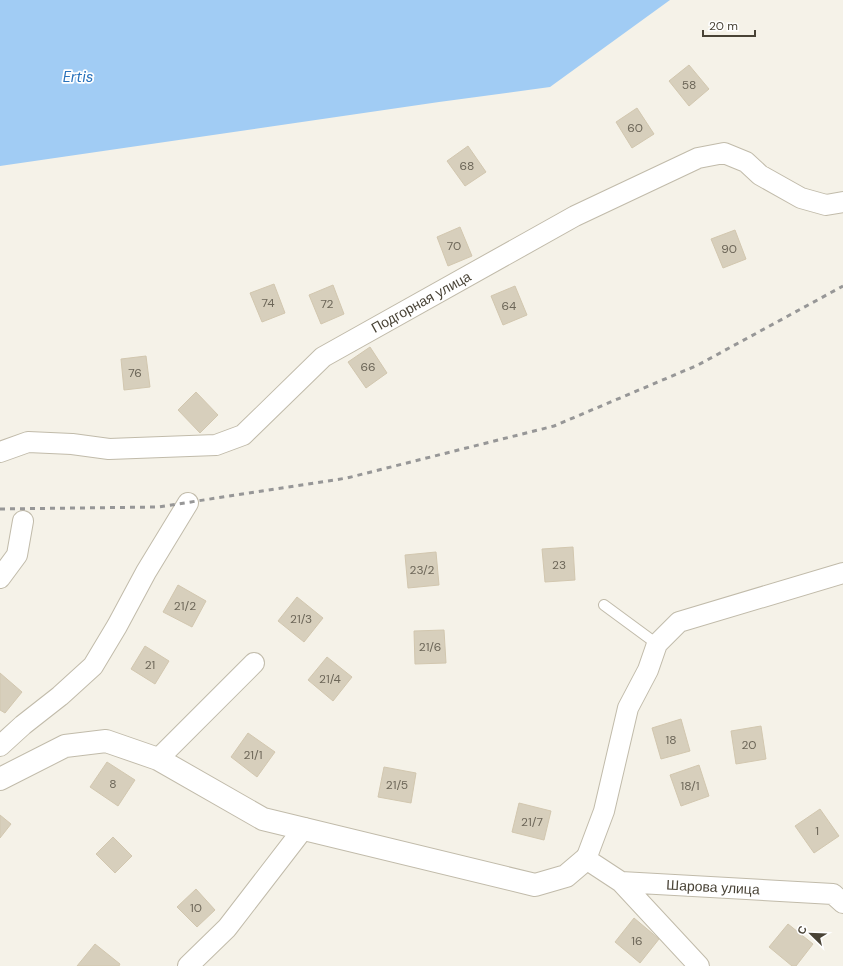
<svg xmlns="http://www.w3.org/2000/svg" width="843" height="966" font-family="'DM Sans',sans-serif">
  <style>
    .water { fill: #a1ccf4 }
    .building { fill: #d7cfbc; stroke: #d2c7af }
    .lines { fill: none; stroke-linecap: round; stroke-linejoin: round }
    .service-casing { stroke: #c1bbaa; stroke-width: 12 }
    .minor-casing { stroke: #c1bbaa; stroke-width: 22 }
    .tertiary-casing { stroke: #c1bbaa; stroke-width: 24 }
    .service { stroke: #fff; stroke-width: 10 }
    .minor { stroke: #fff; stroke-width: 20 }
    .tertiary { stroke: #fff; stroke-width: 22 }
    .rail { stroke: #979797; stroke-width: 3; stroke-dasharray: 5 5; stroke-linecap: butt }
    .labels { text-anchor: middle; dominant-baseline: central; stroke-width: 3.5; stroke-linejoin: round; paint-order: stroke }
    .number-label { font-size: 12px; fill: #6c6658 }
    .street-label { font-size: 14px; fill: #494336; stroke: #fff }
    .water-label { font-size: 15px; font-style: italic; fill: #2972bb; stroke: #fff }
  </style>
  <rect width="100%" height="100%" fill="#f5f2e8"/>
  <path class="water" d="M0,0H670L550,87L439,102L0,166Z"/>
  <path class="building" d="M689,65L709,89L689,106L669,81Z
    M637,108L654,134L632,148L616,122Z
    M468,146L486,172L465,186L447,161Z
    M460,227L472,256L448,266L437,237Z
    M735,230L746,259L723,268L711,239Z
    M274,284L285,313L262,322L250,293Z
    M333,285L344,314L321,324L309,295Z
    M515,286L527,315L503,325L491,296Z
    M370,347L387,373L366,388L348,362Z
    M146,356L150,387L124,390L121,359Z
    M196,392L218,415L200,433L178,410Z
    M573,547L575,580L545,582L542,549Z
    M436,552L439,585L408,588L405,555Z
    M178,585L206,601L192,627L163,612Z
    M297,597L323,618L304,642L278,621Z
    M444,630L446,663L415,664L414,631Z
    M145,646L169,661L155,684L131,669Z
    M327,657L352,677L333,701L308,680Z
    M0,673L22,692L5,713L0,710Z
    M681,719L690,751L661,759L652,728Z
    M761,726L766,759L736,764L731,731Z
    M248,733L275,752L257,777L231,757Z
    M107,762L135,780L118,806L90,787Z
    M699,765L709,796L681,806L670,775Z
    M384,767L416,773L411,803L378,797Z
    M519,803L551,811L544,840L512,832Z
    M820,809L839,836L814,853L795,826Z
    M0,815L11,824L0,838Z
    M113,837L132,856L115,873L96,854Z
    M196,889L215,910L197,927L177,907Z
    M634,918L659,939L640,963L615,942Z
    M788,924L813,944L796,966H792L769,947Z
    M95,944L120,964L119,966H77Z"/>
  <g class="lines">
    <defs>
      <path id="service" d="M604,605L657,644"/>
      <path id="minor" d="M0,452L28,442L72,444L109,449L216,445L243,435L323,357L575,216L698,158L724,153L746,162L760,175L801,198L826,205L843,202
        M843,573L679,622L657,644L648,670L628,708L604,811L586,859L621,882L833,894L843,903
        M0,578L17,555L23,521
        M0,746L23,725L60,696L93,666L117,626L146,572L188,503
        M158,759L254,663
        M621,882L699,966
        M188,966L227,928L304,828"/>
      <path id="tertiary" d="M0,779L65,746L106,741L158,759L263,819L535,885L566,876L586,859"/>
    </defs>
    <use href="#service" class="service-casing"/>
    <use href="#minor" class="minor-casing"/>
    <use href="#tertiary" class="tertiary-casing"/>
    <use href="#service" class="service"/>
    <use href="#minor" class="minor"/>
    <use href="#tertiary" class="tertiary"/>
    <path class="rail" d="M0,509L158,507L347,478L554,426L698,365L843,286"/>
  </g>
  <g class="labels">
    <g class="number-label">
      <text x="689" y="85">58</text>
      <text x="635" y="128">60</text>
      <text x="467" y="166">68</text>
      <text x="454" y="246">70</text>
      <text x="729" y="249">90</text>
      <text x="268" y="303">74</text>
      <text x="327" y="304">72</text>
      <text x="509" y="306">64</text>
      <text x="368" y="367">66</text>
      <text x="135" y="373">76</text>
      <text x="559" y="565">23</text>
      <text x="422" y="570">23/2</text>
      <text x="185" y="606">21/2</text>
      <text x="301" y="619">21/3</text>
      <text x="430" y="647">21/6</text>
      <text x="150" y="665">21</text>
      <text x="330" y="679">21/4</text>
      <text x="671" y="740">18</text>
      <text x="749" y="745">20</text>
      <text x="253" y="755">21/1</text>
      <text x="113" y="784">8</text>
      <text x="397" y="785">21/5</text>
      <text x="690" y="786">18/1</text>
      <text x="532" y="822">21/7</text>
      <text x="817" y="831">1</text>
      <text x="196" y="908">10</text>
      <text x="637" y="941">16</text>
    </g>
    <g class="street-label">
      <text transform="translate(421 302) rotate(-29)">Подгорная улица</text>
      <text transform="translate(713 887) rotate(3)">Шарова улица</text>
    </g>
    <g class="water-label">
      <text x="78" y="77">Ertis</text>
    </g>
  </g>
  <g transform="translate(811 934) rotate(293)" stroke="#ffffff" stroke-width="3" paint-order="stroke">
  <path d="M0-3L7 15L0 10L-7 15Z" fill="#494336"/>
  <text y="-6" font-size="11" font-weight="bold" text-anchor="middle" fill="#494336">С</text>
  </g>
  <path d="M703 30v6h52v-6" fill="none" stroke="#494336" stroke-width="2"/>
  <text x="709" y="30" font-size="12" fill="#494336" stroke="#ffffff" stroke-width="3" paint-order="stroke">20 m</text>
</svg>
